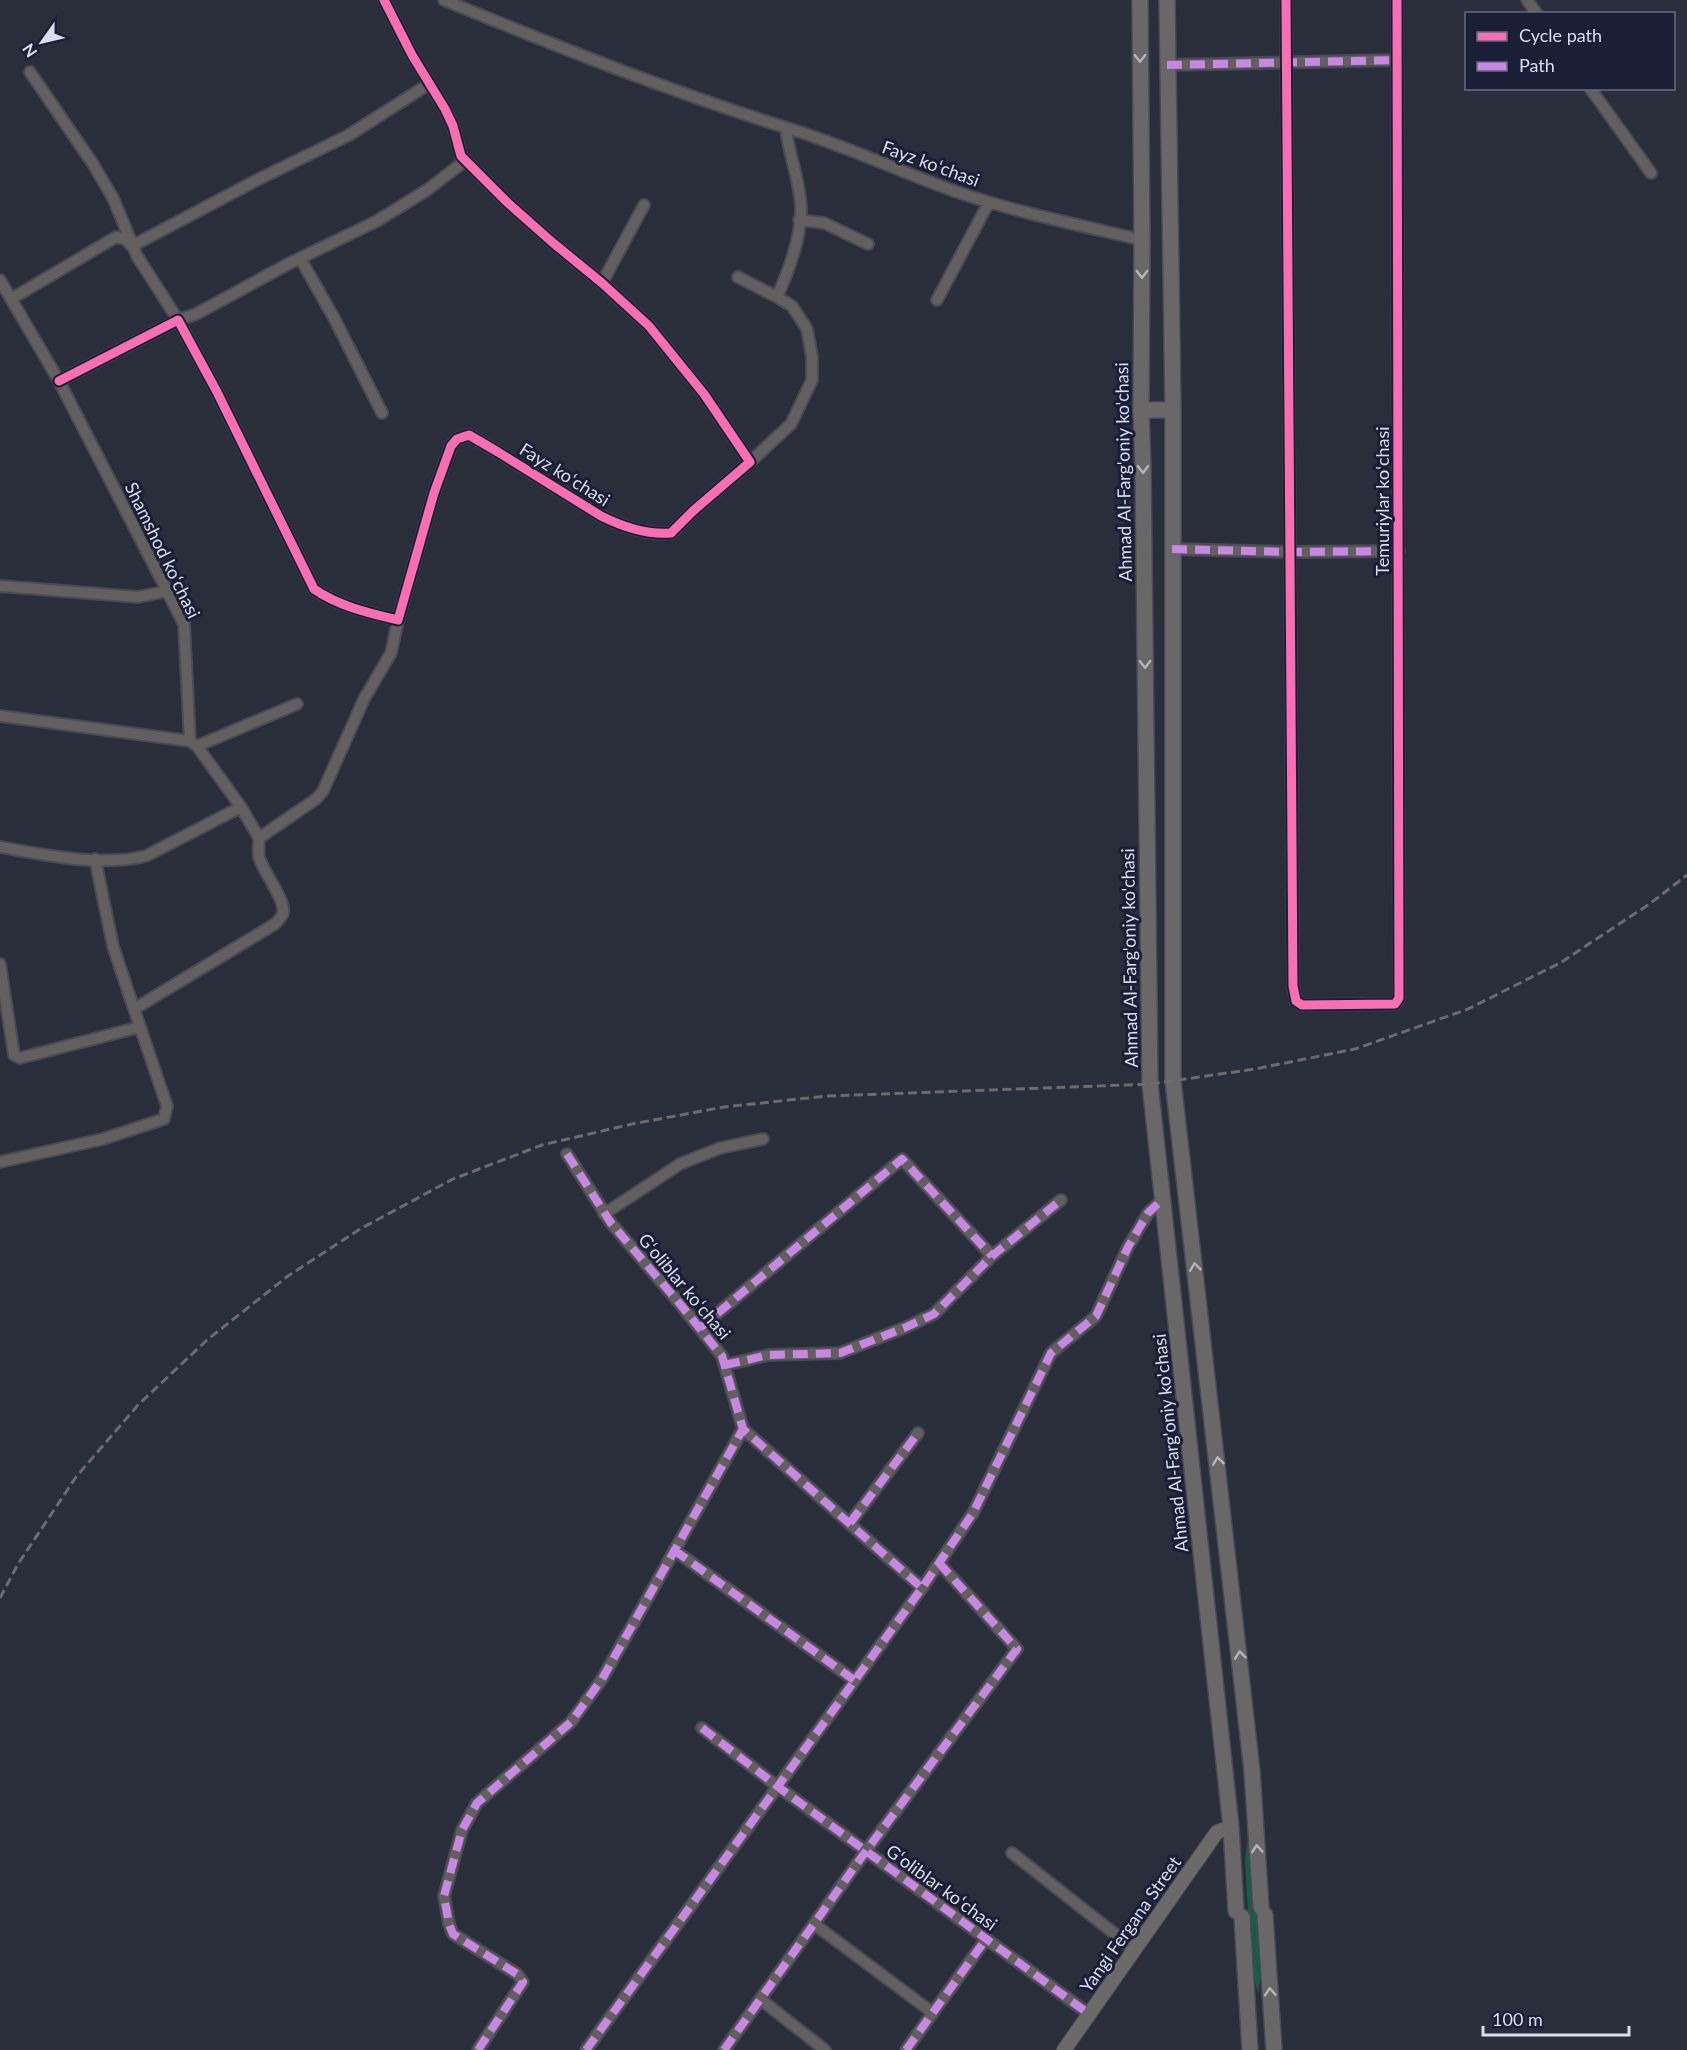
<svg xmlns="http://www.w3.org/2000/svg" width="1687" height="2050" font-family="Lato,sans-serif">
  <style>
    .green { fill: #195b45 }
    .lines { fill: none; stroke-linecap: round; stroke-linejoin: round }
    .minor-casing { stroke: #484a55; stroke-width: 14 }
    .major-casing { stroke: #484a55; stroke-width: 16 }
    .highway-casing { stroke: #484a55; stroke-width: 18 }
    .minor { stroke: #625f5e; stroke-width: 10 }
    .major { stroke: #6c6969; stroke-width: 14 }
    .highway { stroke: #696768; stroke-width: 15 }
    .rail { stroke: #6b6a6c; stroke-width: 3; stroke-dasharray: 9 4.5; stroke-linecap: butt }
    .quiet { stroke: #c787e3; stroke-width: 8; stroke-dasharray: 15 8; stroke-linecap: butt }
    .cycleway-casing { stroke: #1a1f37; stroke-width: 13 }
    .cycleway { stroke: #f96db3; stroke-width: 9 }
    .oneway { stroke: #b2b4bf }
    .labels { text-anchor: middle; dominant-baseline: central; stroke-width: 6; stroke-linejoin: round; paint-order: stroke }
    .street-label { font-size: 18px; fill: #d9ddee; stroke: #1a1f37 }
  </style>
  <rect width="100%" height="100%" fill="#2a2d3a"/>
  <path class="green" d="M1248,1836L1257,1859L1262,1966L1258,1994L1251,1967L1245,1860Z"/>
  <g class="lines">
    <defs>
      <path id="minor" d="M444,0C560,48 677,94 797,131C850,148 901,172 954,191C1015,212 1079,225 1142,240
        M1286,0L1293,986L1296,1001L1302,1005L1395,1004L1399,998L1397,0
        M1527,0L1537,14
        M1167,65L1396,60
        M30,72L93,164L113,198L137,256L178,320L196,314L290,263L377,221L427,190L461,164V156
        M1590,88L1651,173
        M799,220L824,223L868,244
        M300,258L334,318L382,413
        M738,277L777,297C789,270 800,241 801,211C801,183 789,156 786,129
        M0,280L59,381L184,624L190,741L197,746L241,807L259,838
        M602,283L644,205
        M11,299L116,237L125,239L132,246L257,180L349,135L429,84
        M937,300L989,202
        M59,381L178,320L217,392L314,589C338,606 369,613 398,620L434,493L451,446L457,439L469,435L498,452L601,516C623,527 646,535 671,533L693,511L750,462L704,394L649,326L602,283L552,242L508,203L461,156L453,126L445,109L412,55L384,0
        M750,462L791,424L812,380V357L807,329L792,306L777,297
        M1172,549L1290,552L1399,551
        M0,586L138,597L167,591
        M0,716L190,741
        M197,746L297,704
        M259,838L316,799L323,791L364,699L391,653L398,620
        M0,847C46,855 99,867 146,856L241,807
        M95,859L113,946L134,1009
        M0,964L14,1055L20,1058L140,1027
        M567,1154L611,1223L680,1304L722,1356L743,1429L922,1588
        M0,1162L103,1139L164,1119L167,1106L134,1009L275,924C278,921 282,917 283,913C286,900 263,872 259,857C258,851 259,844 259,838
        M604,1214L680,1164L720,1148L763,1139
        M700,1328L902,1159L992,1256
        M725,1365L768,1355L840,1353L904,1328L934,1314L992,1256L1061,1200
        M850,1523L918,1433
        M674,1550L854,1680
        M702,1728L777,1786L1089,2014
        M1012,1853L1134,1949
        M814,1924L933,2013
        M760,1999L825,2050
        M478,2050L523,1982L517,1974L453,1934L449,1924L444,1896L462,1830L477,1803L571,1722L602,1679L743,1429
        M586,2050L922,1588L973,1513L1051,1353L1096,1316L1128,1247L1148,1213L1163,1199
        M724,2050L866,1851L1017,1649L939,1563
        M906,2050L986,1939"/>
      <path id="major" d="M1064,2050L1217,1832L1231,1827"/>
      <path id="highway" d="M1140,0L1142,240L1141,410L1143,468L1150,1084L1231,1827L1236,1911
        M1167,0L1173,410V1081L1252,1771L1261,1907
        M1141,410H1173
        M1265,1915L1274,2050
        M1242,1917L1250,2050"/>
    </defs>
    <use href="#minor" class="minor-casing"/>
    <use href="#major" class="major-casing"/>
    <use href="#highway" class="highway-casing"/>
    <use href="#minor" class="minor"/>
    <use href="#major" class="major"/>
    <use href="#highway" class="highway"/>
    <path class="rail" d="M0,1598L18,1564L76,1477L138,1405L207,1340L288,1276L360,1229L453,1179L542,1145L632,1124L724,1107L827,1096L1150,1084L1255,1069L1355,1049L1468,1009L1560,963L1648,905L1687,875"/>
    <path class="quiet" d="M1167,65L1396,60
      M1172,549L1290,552L1399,551
      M567,1154L611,1223L680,1304L722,1356L743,1429L922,1588
      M700,1328L902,1159L992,1256
      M725,1365L768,1355L840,1353L904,1328L934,1314L992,1256L1061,1200
      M850,1523L918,1433
      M674,1550L854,1680
      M702,1728L777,1786L1089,2014
      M478,2050L523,1982L517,1974L453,1934L449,1924L444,1896L462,1830L477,1803L571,1722L602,1679L743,1429
      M586,2050L922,1588L973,1513L1051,1353L1096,1316L1128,1247L1148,1213L1163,1199
      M724,2050L866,1851L1017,1649L939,1563
      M906,2050L986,1939"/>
    <defs>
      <path id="cycleway" d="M1286,0L1293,986L1296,1001L1302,1005L1395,1004L1399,998L1397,0
        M59,381L178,320L217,392L314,589C338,606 369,613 398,620L434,493L451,446L457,439L469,435L498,452L601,516C623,527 646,535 671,533L693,511L750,462L704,394L649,326L602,283L552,242L508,203L461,156L453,126L445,109L412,55L384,0"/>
    </defs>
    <use href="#cycleway" class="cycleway-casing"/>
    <use href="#cycleway" class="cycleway"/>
  </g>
  <defs><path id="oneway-chevron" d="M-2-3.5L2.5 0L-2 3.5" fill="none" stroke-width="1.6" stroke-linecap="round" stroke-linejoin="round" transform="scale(1.5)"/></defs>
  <g class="oneway">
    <use href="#oneway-chevron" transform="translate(1140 58) rotate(89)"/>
    <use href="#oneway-chevron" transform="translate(1142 274) rotate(90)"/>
    <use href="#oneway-chevron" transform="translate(1143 469) rotate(89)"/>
    <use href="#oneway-chevron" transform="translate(1145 664) rotate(89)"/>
    <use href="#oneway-chevron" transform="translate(1195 1267) rotate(-97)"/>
    <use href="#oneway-chevron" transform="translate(1218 1461) rotate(-97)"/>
    <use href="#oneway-chevron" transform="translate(1240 1655) rotate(-96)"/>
    <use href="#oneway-chevron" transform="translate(1257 1849) rotate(-94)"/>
    <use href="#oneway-chevron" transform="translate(1270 1992) rotate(-94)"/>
  </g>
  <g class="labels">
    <g class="street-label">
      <text transform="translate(931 163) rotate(20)">Fayz koʻchasi</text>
      <text transform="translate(1123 472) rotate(-91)">Ahmad Al-Farg'oniy ko'chasi</text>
      <text transform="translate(565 474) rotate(32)">Fayz koʻchasi</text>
      <text transform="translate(1382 501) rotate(-90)">Temuriylar koʻchasi</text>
      <text transform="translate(163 550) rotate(64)">Shamshod koʻchasi</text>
      <text transform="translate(1129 958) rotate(-91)">Ahmad Al-Farg'oniy ko'chasi</text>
      <text transform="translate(685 1286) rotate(50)">Gʻoliblar koʻchasi</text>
      <text transform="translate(1170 1443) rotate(-96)">Ahmad Al-Farg'oniy ko'chasi</text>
      <text transform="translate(942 1887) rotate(36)">Gʻoliblar koʻchasi</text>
      <text transform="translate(1130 1924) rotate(-55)">Yangi Fergana Street</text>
    </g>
  </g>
  <rect x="1465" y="12" width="210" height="78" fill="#1a1f37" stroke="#666b80" stroke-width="1.5"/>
  <rect x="1477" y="32" width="30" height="9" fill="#f96db3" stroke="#666b80" stroke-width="1.5"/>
  <text x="1519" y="42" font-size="18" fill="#d9ddee">Cycle path</text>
  <rect x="1477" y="62" width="30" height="9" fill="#c787e3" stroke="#666b80" stroke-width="1.5"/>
  <text x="1519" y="72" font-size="18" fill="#d9ddee">Path</text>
  <g transform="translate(42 42) rotate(236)" stroke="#1a1f37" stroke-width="4.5" paint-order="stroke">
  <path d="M0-4.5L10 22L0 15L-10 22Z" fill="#d9ddee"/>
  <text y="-9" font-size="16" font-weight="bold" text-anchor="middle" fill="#d9ddee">N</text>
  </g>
  <path d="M1483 2026v9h146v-9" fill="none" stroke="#d9ddee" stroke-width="3"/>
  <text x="1492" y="2026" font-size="18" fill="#d9ddee" stroke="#1a1f37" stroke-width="4.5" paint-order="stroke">100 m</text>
</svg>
